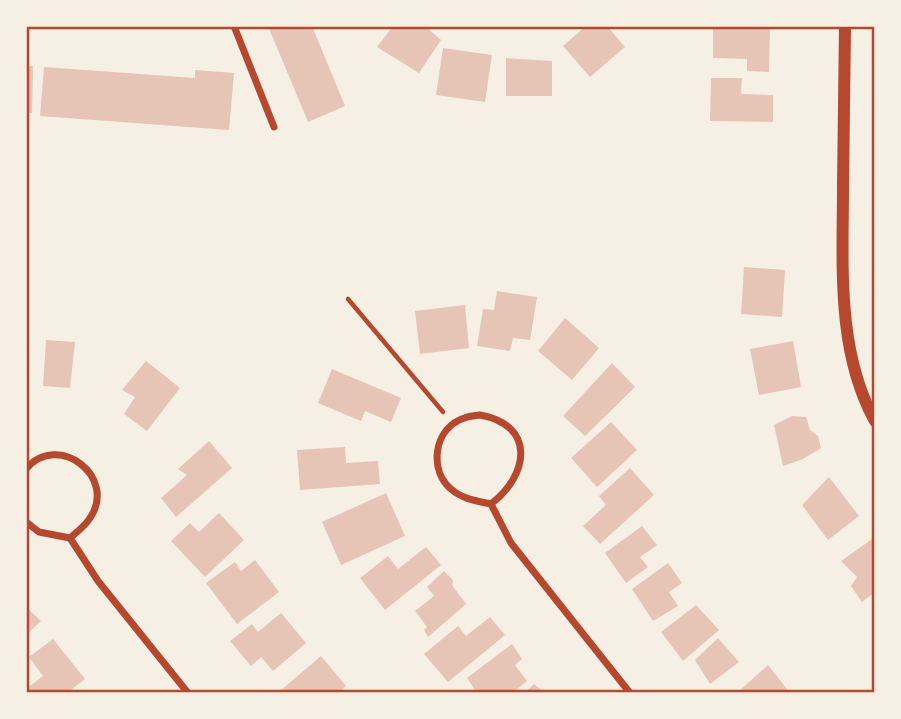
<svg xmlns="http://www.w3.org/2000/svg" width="901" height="719" font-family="'Libre Baskerville',serif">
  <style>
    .building { fill: #e6c5b7 }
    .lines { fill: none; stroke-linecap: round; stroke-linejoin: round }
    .path { stroke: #b5482f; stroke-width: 4.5 }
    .minor { stroke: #b5482f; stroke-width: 7 }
    .tertiary { stroke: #b5482f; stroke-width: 12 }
    .neatline { fill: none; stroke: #b5482f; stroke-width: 2.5 }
  </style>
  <rect width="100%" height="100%" fill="#f6efe4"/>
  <path class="building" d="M268,26H312L345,106L308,122Z
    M393,26H425L441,40L419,73L377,47Z
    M586,26H607L625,47L590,77L563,46Z
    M713,26L770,27L769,72L747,71V59L713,58Z
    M443,48L492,55L485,102L436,95Z
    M506,58L552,61V96H506Z
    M26,66H33L32,113H26Z
    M44,67L195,78V70L234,73L229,130L40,116Z
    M711,78H742L741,94L773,95V122L710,121Z
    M744,267L785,270L782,317L741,314Z
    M497,291L537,297L530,340L513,338L510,351L477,346L483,309L494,310Z
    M465,305L469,348L420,354L415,311Z
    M565,318L599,348L572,380L538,351Z
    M46,340L75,342L70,388L43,386Z
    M793,341L801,387L759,395L750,349Z
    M146,361L180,388L147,431L124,414L135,397L122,390Z
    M612,363L635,387L585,436L563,416Z
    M332,369L401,398L391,422L365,411L361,421L318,403Z
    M792,416L806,417L810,430L818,436L821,448L803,459L783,466L774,425Z
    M611,422L637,450L597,487L571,458Z
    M209,441L232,468L176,517L161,498L187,475L178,469Z
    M345,447L346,463L378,461L380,484L300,490L297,450Z
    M630,468L654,495L600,544L583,526L606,505L599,496Z
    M829,477L859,516L828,540L802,505Z
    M386,493L405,536L341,565L322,522Z
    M219,513L244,540L205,577L171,541L190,523L199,532Z
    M642,526L657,545L640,557L648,567L626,583L605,553Z
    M875,537V592L862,602L851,586L857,577L841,561Z
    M426,547L441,565L385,610L360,578L388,556L398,569Z
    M255,560L279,592L237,624L206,583L235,562L241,571Z
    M668,563L682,583L669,592L678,606L653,621L632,589Z
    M444,571L453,580L452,585L466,604L428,637L424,630L427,627L415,611L434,596L427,587Z
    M696,605L719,630L683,661L661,632Z
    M26,607L41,621L26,635Z
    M281,613L306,643L273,671L261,657L251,666L230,641L252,624L258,632Z
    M490,617L505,635L448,682L424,654L458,626L466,636Z
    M718,638L739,662L710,684L695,660Z
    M53,639L85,679L67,693H26V689L43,676L29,657Z
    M512,644L522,659L515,665L527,681L512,693H477L467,678Z
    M321,656L346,686L338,693H282L280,691Z
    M768,665L790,693H737Z
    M534,684L545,693H524Z"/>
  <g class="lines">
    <path class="path" d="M348,299L443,412"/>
    <path class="minor" d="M234,26L274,127
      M480,415C536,425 529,475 491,504C477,501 462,499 451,489C431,472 433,438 454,423C463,417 471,416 480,415Z
      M26,469C58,431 118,477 90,518C85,526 77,532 70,538L39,532L26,522
      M491,504L511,543L630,693
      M70,538L98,581L188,693"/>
    <path class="tertiary" d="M845,26C844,79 844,133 843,186C843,263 836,351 875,421"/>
  </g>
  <rect width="901" height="719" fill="none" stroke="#f6efe4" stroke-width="56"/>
  <rect x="28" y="28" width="845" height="663" class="neatline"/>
</svg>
